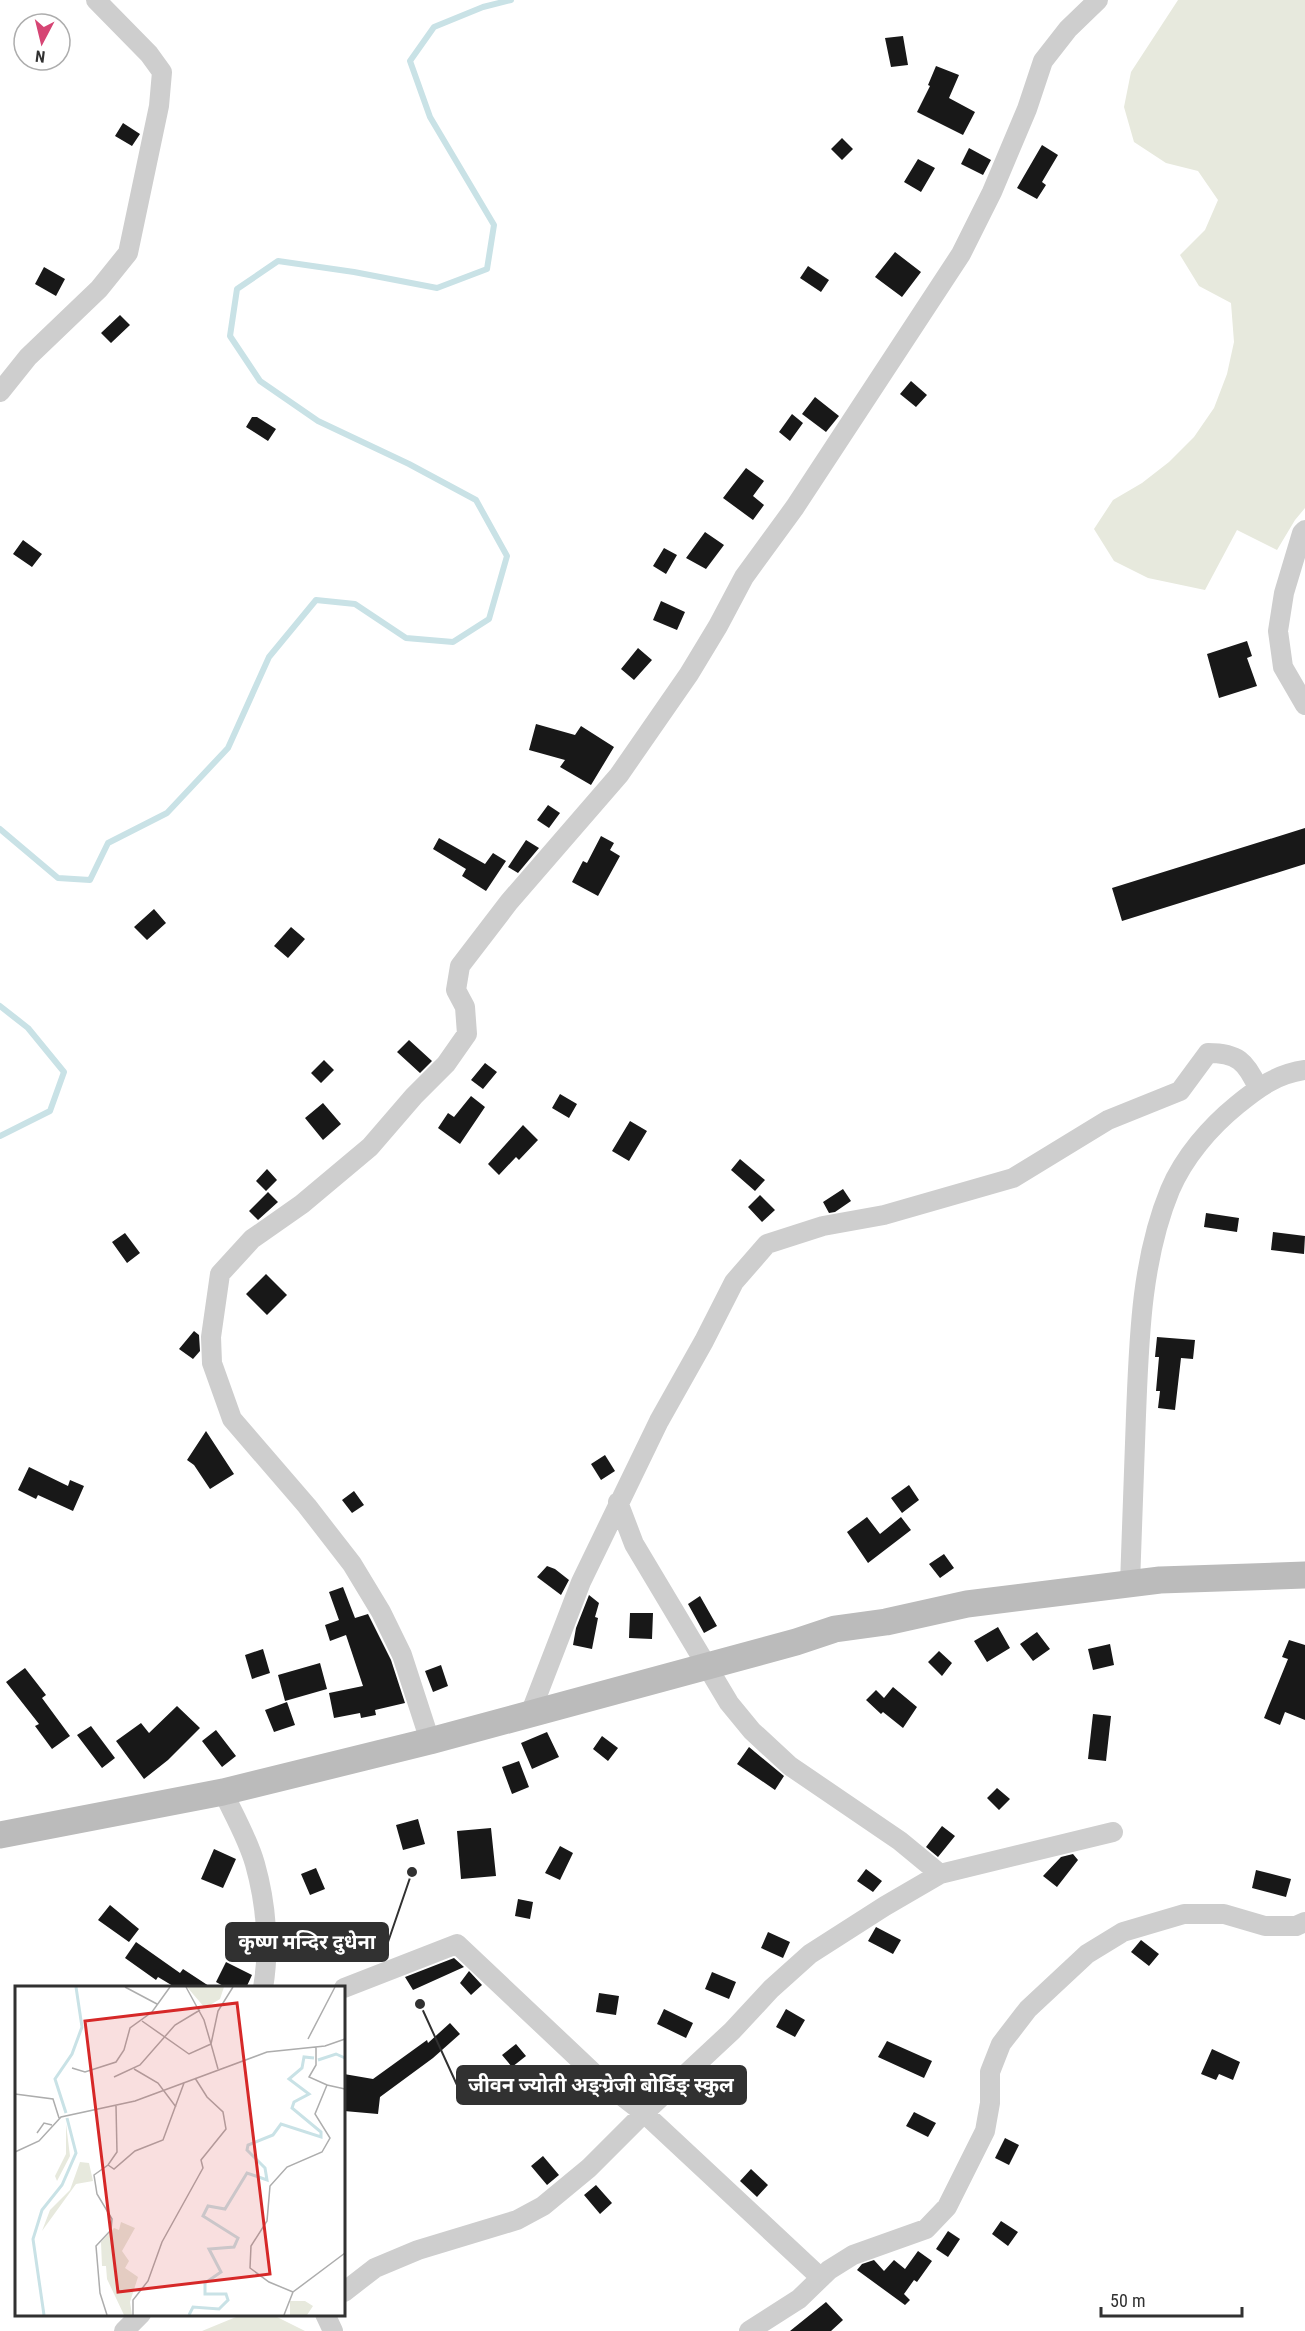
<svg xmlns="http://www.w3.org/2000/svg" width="1305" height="2331" font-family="'Roboto Condensed','Noto Sans Devanagari',sans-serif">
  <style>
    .green { fill: #e7e9dd }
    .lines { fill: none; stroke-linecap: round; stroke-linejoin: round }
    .stream { stroke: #c9e2e6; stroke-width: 6 }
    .building { fill: #181818 }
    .street { stroke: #cecece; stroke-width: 20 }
    .secondary { stroke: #bbb; stroke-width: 27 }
    .inset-river { fill: none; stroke: #c9e2e6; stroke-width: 3 }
    .inset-road { fill: none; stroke: #adadad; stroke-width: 1.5 }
    .view { fill: #d62828; fill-opacity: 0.15; stroke: #d62828; stroke-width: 3 }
    .inset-edge { fill: none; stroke: #313131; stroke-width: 3 }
    .leader { fill: none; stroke: #313131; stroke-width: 2 }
    .callout-dot { fill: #313131; stroke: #fff; stroke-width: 2 }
    .callout { fill: #313131; stroke: #313131; stroke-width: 2 }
    .callout-label { font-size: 20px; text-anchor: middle; font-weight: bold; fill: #fff }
  </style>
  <rect width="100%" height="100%" fill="#fff"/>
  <path class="green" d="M1178 0H1305V508L1295 520 1277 550 1237 530 1205 590 1148 578 1114 561 1094 529 1113 500 1142 483 1169 462 1194 437 1214 408 1227 374 1234 342 1231 303 1199 286 1180 255 1205 230 1218 200 1198 171 1166 163 1134 142 1124 107 1131 72Z
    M275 2316 305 2331H202L236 2317Z"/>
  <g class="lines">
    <path class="stream" d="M0 829 58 878 90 880 108 843 167 813 228 748 269 657 316 600 355 604 406 638 453 642 489 619 507 556 476 500 409 464 318 421 260 381 230 336 237 289 278 261 354 272 437 288 487 269 494 225 430 117 410 61 434 27 483 7 511 0
      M0 1006 28 1028 64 1072 50 1111 0 1136"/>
  </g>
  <path class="building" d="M903 36 908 65 891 67 885 38Z
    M936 66 959 75 949 98 975 112 963 135 917 112 930 86 928 85Z
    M123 123 140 134 132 146 115 136Z
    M842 138 853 149 842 160 831 149Z
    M1042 145 1058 155 1042 182 1046 185 1037 199 1017 188Z
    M969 148 991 160 983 175 961 164Z
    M918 159 935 168 921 192 904 182Z
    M895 252 921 272 902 297 875 277Z
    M808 266 829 280 821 292 800 278Z
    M44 267 65 279 56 296 35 284Z
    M120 315 130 325 111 343 101 333Z
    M911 381 927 395 916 407 900 394Z
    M815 397 839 416 826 432 802 414Z
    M792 414 803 423 790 441 779 432Z
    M252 417H257L276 429 268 441 246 427Z
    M746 468 764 481 753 496 764 505 753 520 723 498Z
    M705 532 724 545 706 569 686 558Z
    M23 540 42 554 32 567 13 554Z
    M664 548 677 555 666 574 653 566Z
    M661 601 685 612 677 630 653 620Z
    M1247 641 1252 656 1247 658 1257 686 1219 698 1207 654Z
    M638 648 652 660 634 680 621 669Z
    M536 724 575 735 581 726 614 747 591 785 560 767 565 760 529 750Z
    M548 805 560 813 549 828 537 820Z
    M1305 828V864L1122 921 1112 888Z
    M601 836 614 843 610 850 620 856 598 896 572 882 583 861 587 863Z
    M439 838 485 864 493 853 506 861 486 891 462 876 466 869 433 849Z
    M526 840 539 848 518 873 508 867Z
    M154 909 166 923 147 940 134 927Z
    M291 927 305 939 288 958 274 946Z
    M409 1040 432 1061 420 1073 397 1052Z
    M324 1060 334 1070 321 1083 311 1073Z
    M485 1063 497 1072 483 1089 471 1080Z
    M560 1094 577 1104 569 1118 552 1108Z
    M471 1096 485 1107 460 1144 438 1128 448 1113 454 1117Z
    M323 1103 341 1124 323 1140 305 1118Z
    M630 1121 647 1131 629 1161 612 1151Z
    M523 1125 538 1140 519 1160 516 1157 499 1175 488 1164Z
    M740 1159 765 1180 755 1191 731 1170Z
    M267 1169 277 1180 266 1191 256 1181Z
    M843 1189 851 1201 835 1212 829 1213 823 1202Z
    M268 1192 278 1202 258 1220 249 1211Z
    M760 1195 775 1210 762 1222 748 1207Z
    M1206 1213 1239 1218 1237 1232 1204 1227Z
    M1273 1232 1305 1236 1304 1254 1271 1250Z
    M125 1233 140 1253 127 1263 112 1242Z
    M266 1274 287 1295 267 1315 246 1294Z
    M194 1331 199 1335 200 1351 193 1359 179 1349Z
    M1157 1337 1195 1340 1193 1359 1181 1358 1175 1410 1158 1408 1160 1391H1156L1159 1357H1155Z
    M206 1431 234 1474 210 1489 194 1465 187 1460Z
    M605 1455 615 1471 601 1480 591 1464Z
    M29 1467 68 1486 70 1480 84 1486 73 1511 38 1495 36 1499 18 1490Z
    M909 1485 919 1500 902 1513 891 1498Z
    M354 1491 364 1505 352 1513 342 1500Z
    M867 1517 880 1534 901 1517 911 1530 868 1563 847 1532Z
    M944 1554 954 1568 940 1578 929 1564Z
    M547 1566 555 1569 569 1580 561 1595 537 1577Z
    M343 1587 355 1618 368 1614 391 1660 405 1703 375 1710 376 1715 361 1718 360 1713 334 1718 329 1693 363 1686 346 1635 330 1641 325 1625 339 1620 329 1592Z
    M589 1595 599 1603 595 1617 598 1618 592 1649 573 1645 576 1628Z
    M700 1596 717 1626 704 1633 688 1604Z
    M630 1613H653L652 1639 629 1638Z
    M998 1627 1010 1648 987 1662 974 1641Z
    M1037 1632 1050 1649 1033 1661 1020 1644Z
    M1289 1640 1305 1645V1720L1285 1712 1280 1725 1264 1718 1288 1659 1282 1657Z
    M1110 1644 1114 1665 1093 1670 1088 1649Z
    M263 1649 270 1673 252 1679 245 1655Z
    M939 1651 952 1663 942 1676 928 1662Z
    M320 1663 327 1689 285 1701 278 1675Z
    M441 1665 448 1686 433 1692 425 1671Z
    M25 1668 46 1695 42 1698 70 1736 52 1749 35 1726 39 1724 6 1682Z
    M893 1687 917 1707 903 1728 883 1712 881 1714 866 1700 876 1690 884 1698Z
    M287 1702 295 1725 274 1732 265 1710Z
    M177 1706 200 1728 168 1760 144 1779 116 1741 141 1723 149 1733Z
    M1093 1714 1111 1716 1106 1761 1088 1759Z
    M91 1726 115 1758 102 1768 77 1735Z
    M216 1730 236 1756 222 1767 202 1741Z
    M547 1732 559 1757 532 1769 521 1743Z
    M602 1736 618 1748 608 1761 593 1749Z
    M749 1747 784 1776 775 1790 737 1764Z
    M519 1761 529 1787 512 1794 502 1767Z
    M997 1788 1010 1799 999 1810 987 1798Z
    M418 1819 425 1844 403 1850 396 1825Z
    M942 1826 955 1836 938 1857 926 1847Z
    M491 1828 496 1876 461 1879 457 1831Z
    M560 1846 573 1853 560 1880 545 1873Z
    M214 1849 236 1859 223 1888 201 1879Z
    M1073 1854 1078 1860 1057 1887 1043 1876 1061 1857Z
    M316 1868 325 1889 310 1895 301 1874Z
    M866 1869 882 1881 873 1892 857 1881Z
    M1256 1870 1291 1879 1286 1897 1252 1888Z
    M518 1899 533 1902 530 1919 515 1916Z
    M110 1905 139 1929 129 1942 98 1920Z
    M876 1927 901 1940 893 1954 868 1941Z
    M768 1932 790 1942 783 1958 761 1948Z
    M1141 1940 1159 1954 1149 1966 1131 1952Z
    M136 1942 180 1973 183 1969 212 1988H172L173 1986 158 1977 156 1980 125 1958Z
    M454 1958 464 1967 413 1990 405 1977Z
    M226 1962 252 1975 246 1988H227L216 1982Z
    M469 1971 482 1985 471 1995 460 1983Z
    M712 1972 736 1982 729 1999 705 1989Z
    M599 1993 619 1996 616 2015 596 2012Z
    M664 2009 693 2023 686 2038 657 2024Z
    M786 2009 805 2020 795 2037 776 2027Z
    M450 2023 460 2034 433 2058 380 2097 378 2114 344 2111V2074L373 2079 427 2040 428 2043Z
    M887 2041 932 2061 924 2078 878 2057Z
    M516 2044 526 2056 512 2067 502 2055Z
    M1212 2049 1240 2062 1233 2080 1219 2074 1216 2080 1201 2074Z
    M914 2112 936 2123 928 2137 906 2126Z
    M1005 2138 1019 2145 1009 2165 995 2158Z
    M543 2156 559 2175 547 2185 531 2166Z
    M751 2169 768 2185 757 2197 740 2181Z
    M596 2185 612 2203 600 2214 584 2195Z
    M1001 2221 1018 2232 1008 2246 992 2234Z
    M948 2231 960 2239 948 2257 936 2249Z
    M918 2251 932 2261 917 2282 914 2280 904 2294 910 2300 905 2305 857 2270 862 2264 874 2260 884 2271 894 2260 905 2269Z
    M826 2302 843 2320 831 2331H790Z"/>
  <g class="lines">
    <path class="street" d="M0 392 28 357 99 289 128 253 159 106 162 72 149 54 96 0
      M1305 530 1302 533 1284 593 1278 631 1283 667 1305 705
      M618 1502 634 1544 729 1703 752 1731 790 1766 900 1841 940 1874
      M1130 1584C1132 1527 1134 1471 1136 1415 1139 1340 1141 1260 1170 1190 1184 1157 1210 1127 1237 1105 1259 1087 1277 1074 1305 1070
      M530 1714 581 1582 659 1421 704 1341 734 1282 767 1244 823 1226 884 1215 1013 1178 1108 1120 1180 1091 1208 1053C1237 1053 1246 1061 1258 1088
      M430 1741 402 1655 381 1612 352 1564 307 1506 232 1419 212 1363 211 1337 220 1274 252 1239 302 1204 370 1147 414 1096 446 1064 467 1034 465 1007 456 990 460 966 509 902 619 775 689 674 718 626 744 577 795 507 961 254 992 192 1027 109 1043 61 1068 29 1098 0
      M223 1792C234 1815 248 1839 255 1864 266 1903 270 1948 263 1988
      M344 1988 457 1944 600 2079 644 2113 821 2278
      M344 2292 375 2268 418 2250 517 2220 543 2206 589 2168 644 2113 732 2031 771 1989 810 1954 885 1906 940 1874 1113 1832
      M325 2314 333 2331
      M124 2331 141 2314
      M749 2331 799 2299 829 2270 853 2255 926 2229 947 2207 985 2131 990 2103V2072L1001 2044 1028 2009 1087 1954 1123 1932 1184 1914H1224L1265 1926H1296L1305 1922"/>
    <path class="secondary" d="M0 1835 223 1792 430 1741 796 1642 835 1629 886 1622 967 1604 1160 1580 1305 1575"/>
  </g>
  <g transform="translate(15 1986)">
    <rect width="330" height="330" fill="#fff"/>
    <path d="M172 1H209L205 13 190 22ZM51 138 55 170 42 195 40 190 51 168ZM65 176 74 177 78 195 61 198 27 245 35 224 55 204ZM106 236 120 242 107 265 114 275 110 282 123 291 115 316 117 329H109L92 293 91 280H87L86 256 99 242 104 244ZM275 315H290L298 320 292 329H275Z" fill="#e7e9dd"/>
    <path class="inset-river" d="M303 74 321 68 330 72M51 127 40 93 57 68 67 41 61 1M29 329 18 253 27 224 47 199 61 167 52 132M174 329 178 321 204 323 213 314 211 308H190V297L206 286 194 263 219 261 223 252 188 230 193 220 210 223 232 187 252 194 250 182 232 164 233 159 258 149 266 138 306 151V146L277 122 279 116 294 108 274 93 287 82 289 71 299 72"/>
    <path class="inset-road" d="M110 1 142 18M127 35 174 68 196 58 189 34 171 1M293 53 320 1M57 82 70 86 101 76 109 64 115 42 137 26 155 1M119 83 143 97 161 121M203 83 196 58 203 25 218 1M99 91 125 79 160 39 185 24M312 99 330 103M0 108 38 113 44 132M22 147 29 137 37 139M0 166 24 155 46 131 120 115 252 66 310 60 330 53M93 179 99 183 120 165 148 154 169 97M278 306 254 296 235 282 236 260 252 235 255 200 272 181 307 166 315 152 300 128 312 99 294 91 301 79V61M92 329 85 307 81 260 96 244 97 233 82 208 79 189 93 179 102 166 101 120M118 329V314L133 295 147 256 188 182 186 174 211 143 208 126 192 111 180 92M269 329 278 306 330 267"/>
    <path class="view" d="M222 17 255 288 103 306 70 35Z"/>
    <rect width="330" height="330" class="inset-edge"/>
  </g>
  <path class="leader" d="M412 1872L388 1942M420 2004L457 2085"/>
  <g class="callout-dot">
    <circle cx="412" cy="1872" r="6"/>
    <circle cx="420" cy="2004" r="6"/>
  </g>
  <g class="callout">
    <rect x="226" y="1923" width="162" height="38" rx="6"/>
    <rect x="457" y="2066" width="289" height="38" rx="6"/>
  </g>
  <g class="callout-label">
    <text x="307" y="1949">कृष्ण मन्दिर दुधेना</text>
    <text x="601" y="2092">जीवन ज्योती अङ्ग्रेजी बोर्डिङ् स्कुल</text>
  </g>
  <g transform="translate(42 42) rotate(187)"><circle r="28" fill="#ffffff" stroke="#adadad" stroke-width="1.5"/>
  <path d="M0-4.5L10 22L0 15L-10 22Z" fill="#d64574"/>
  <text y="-9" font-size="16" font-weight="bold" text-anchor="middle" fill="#313131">N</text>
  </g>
  <path d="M1101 2307v9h141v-9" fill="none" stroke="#313131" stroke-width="3"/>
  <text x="1110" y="2307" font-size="18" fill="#313131" stroke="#ffffff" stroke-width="4.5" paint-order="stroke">50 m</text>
</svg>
